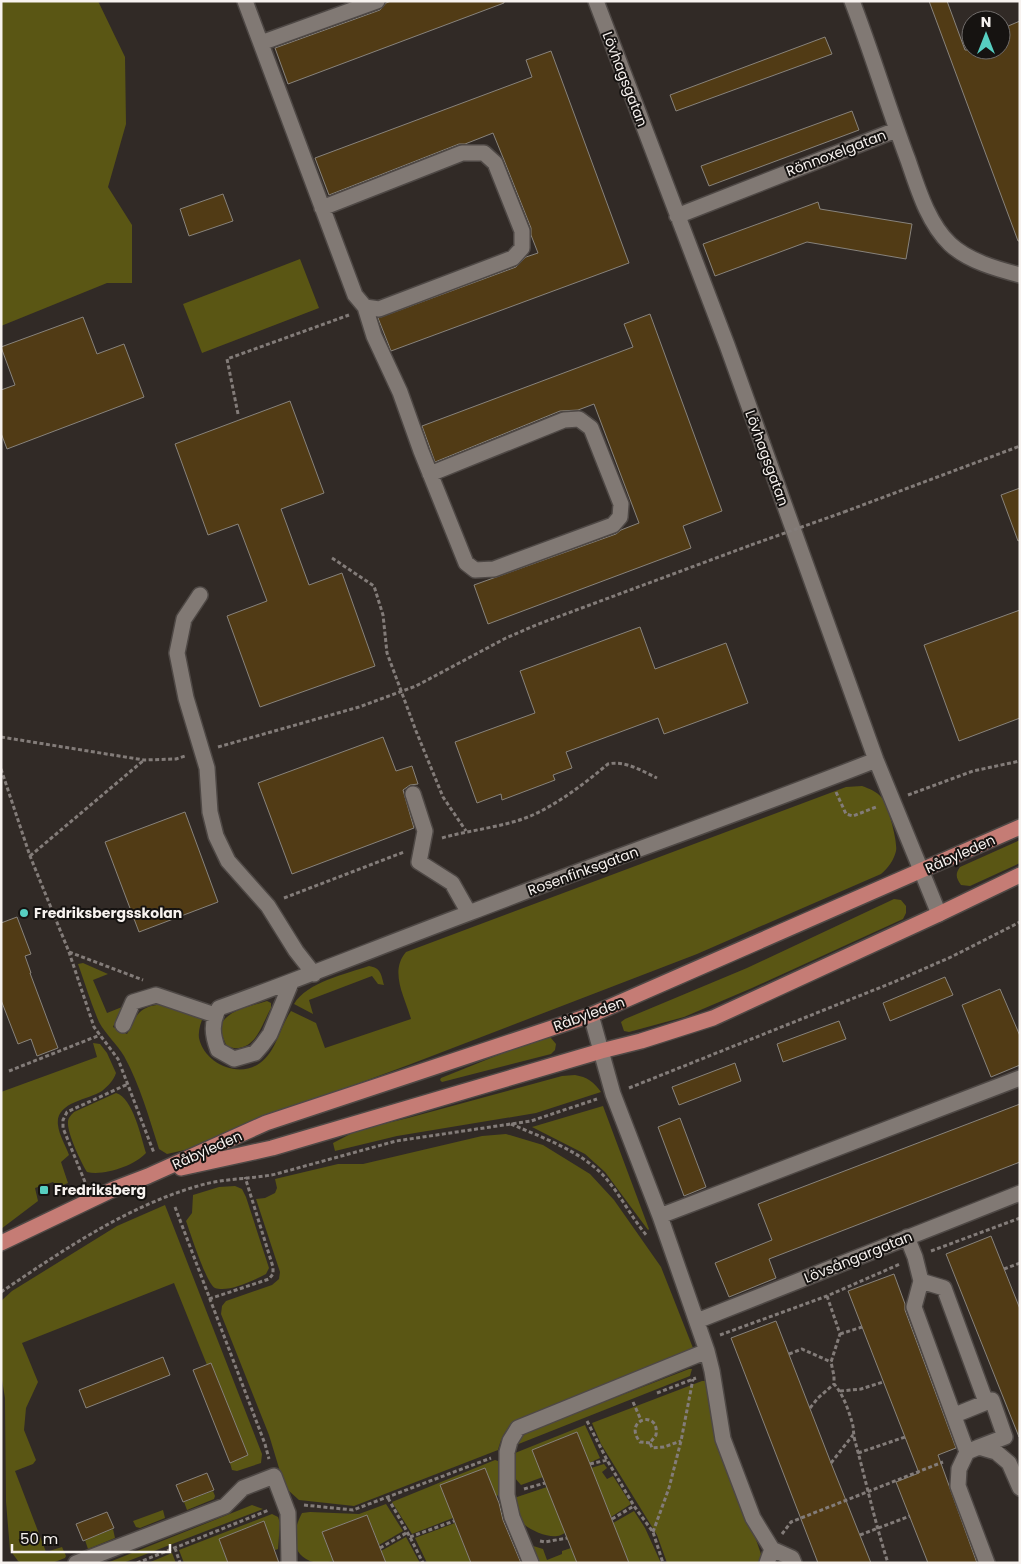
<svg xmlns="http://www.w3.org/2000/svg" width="1021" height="1564" font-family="Poppins,sans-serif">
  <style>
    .green { fill: #5a5614 }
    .building { fill: #513b15; stroke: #88837c }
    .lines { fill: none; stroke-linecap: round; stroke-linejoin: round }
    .minor-casing { stroke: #4e4845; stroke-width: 18 }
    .major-casing { stroke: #4e4845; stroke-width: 18 }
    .path { stroke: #837c79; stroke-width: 3; stroke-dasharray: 4 2.5; stroke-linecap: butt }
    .minor { stroke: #817974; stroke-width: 15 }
    .major { stroke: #c57c75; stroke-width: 15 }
    .path-bridge { stroke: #837c79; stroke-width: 3; stroke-dasharray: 4 2.5; stroke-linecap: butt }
    .poi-dot { fill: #57cec1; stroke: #161311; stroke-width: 2 }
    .labels { text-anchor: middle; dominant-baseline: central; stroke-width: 4; stroke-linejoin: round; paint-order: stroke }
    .street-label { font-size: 14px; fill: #f7f2ef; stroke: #161311 }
    .poi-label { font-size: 14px; font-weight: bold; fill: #f7f2ef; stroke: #161311; text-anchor: start }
  </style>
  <rect width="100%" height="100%" fill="#312a26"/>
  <path class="green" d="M1 1H98L125 57 126 124 108 187 132 225V283H107L1 326Z
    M300 259 319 308 202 353 183 304Z
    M862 786C870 789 876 791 882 798 888 805 898 842 896 851 894 860 888 868 881 874L697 954 411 1064 262 1119 189 1149 167 1154 159 1149C149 1118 140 1085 124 1056 117 1044 106 1035 99 1022 91 1004 85 983 78 964L83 963 108 974 93 980 107 1013 122 1007 113 1027 127 1034C131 1028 134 1018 139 1013 157 996 184 1010 204 1015 201 1022 198 1030 199 1038 204 1063 238 1079 260 1063 276 1052 280 1027 291 1011L316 1023 325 1048 411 1019C405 997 389 972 406 952L846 787Z
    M1020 840V863L970 886 961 885C956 878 955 874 960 867Z
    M894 899 901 900 906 906V913L903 919 752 988 684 1017 629 1032 624 1031 621 1022 625 1019 747 968Z
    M369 966C381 968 381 974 384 985L378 984 372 976 309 1000 313 1014 294 1004C307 982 346 974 369 966Z
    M267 1001 271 1003V1008C260 1028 255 1054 227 1047L219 1028C227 1009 249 1007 267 1001Z
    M543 1037 551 1038 556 1044 555 1050 551 1054 442 1082 440 1080 441 1078Z
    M93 1043 100 1044 107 1053 116 1073C114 1080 108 1086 102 1091 88 1100 55 1102 58 1125 59 1135 66 1146 69 1155L61 1162 68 1183 58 1187 53 1182 35 1188 38 1201 1 1229V1092L97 1057Z
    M575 1075C587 1077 594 1082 601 1092L536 1113 397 1136 335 1151 333 1143 358 1130 408 1118 562 1076Z
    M116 1093C133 1098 141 1137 146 1153 134 1166 104 1176 87 1172 81 1162 67 1133 68 1122 68 1118 71 1115 74 1112Z
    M603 1106 649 1229 648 1230 605 1172 585 1154 532 1127Z
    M506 1134 543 1145 590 1174 614 1200 661 1267 693 1348 521 1418C507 1427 502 1434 498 1450L354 1506 299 1500 289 1491 282 1478 269 1435 221 1314 222 1306 226 1301 272 1285 279 1279 280 1272 256 1199 265 1198 275 1193 277 1188 275 1179 338 1164H363L482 1136Z
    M235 1186 242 1189 246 1197 269 1268 266 1274C255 1280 228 1293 215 1288 207 1285 190 1232 186 1221L192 1213 193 1195 219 1187Z
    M165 1205 262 1454 261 1463 237 1471 232 1470 230 1463 248 1455 211 1363 207 1365 174 1283 22 1343 38 1382 26 1408 24 1430 36 1460 33 1464 15 1471 46 1552 62 1547 66 1556 65 1558 52 1563H22L18 1561 10 1550 6 1502 5 1398 1 1374V1301L12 1291 117 1226Z
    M689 1369H692L690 1376 516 1445C518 1437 527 1433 534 1429Z
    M702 1381H706L708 1385 750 1522 762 1557 760 1563H667L657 1535 601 1444 592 1423Z
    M585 1425 600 1458 589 1463 577 1432 532 1450 543 1477 521 1485 514 1477 515 1453Z
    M495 1460 498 1461 499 1495 496 1496 485 1468 441 1485 453 1518 412 1534 392 1502Z
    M604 1464 607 1468 602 1472 607 1479 613 1476 631 1504 611 1517 591 1468Z
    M547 1487 565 1533C562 1534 560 1536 557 1536 547 1538 523 1528 519 1518 516 1512 515 1505 514 1498Z
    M213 1491 215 1496 214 1499 187 1510 184 1502Z
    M386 1504 403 1531 379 1545 367 1515 322 1532 333 1561C325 1563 317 1564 310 1561 289 1552 293 1530 302 1513L310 1512 359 1514Z
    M252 1505 263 1509 123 1563H107Z
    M163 1510 165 1518 140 1528 136 1527 133 1521Z
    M634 1511 645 1528 661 1563H629L613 1523Z
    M272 1514 278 1517 280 1523 278 1549 275 1550 263 1521 219 1539 228 1563H184L179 1550Z
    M455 1523 471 1563H427L415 1538Z
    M113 1529 115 1538 88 1549 85 1540Z
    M406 1537 420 1563H386L381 1551Z
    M530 1545 543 1549 547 1560 562 1554V1551L571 1548 577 1563H536Z
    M172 1553 176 1563H148Z"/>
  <path class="building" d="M391 1H504V3L288 84 275 48 380 10 386 3Z
    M929 1H947L965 50H1001V29L1020 21V241H1018Z
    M825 37 832 54 676 111 670 95Z
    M551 51 629 263 391 351 378 318 516 267 526 257 538 253 531 235V228L504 160 493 133 465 144H459L329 195 315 158 532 77 526 60Z
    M852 111 859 130 709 186 701 166Z
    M223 194 233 221 189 236 180 209Z
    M818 202 820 209 912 224 906 259 807 242 715 276 703 244Z
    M650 314 722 511 683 526 691 548 488 624 474 585 616 534 621 530 639 523 594 404 578 410 560 411 435 462 422 426 633 347 624 324Z
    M83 317 97 354 124 344 144 397 7 449 1 433V390L15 385 1 347Z
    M290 401 324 493 281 509 309 585 342 573 375 666 260 707 227 616 267 601 238 524 208 535 175 444Z
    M1020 488V540L1018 541 1001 495Z
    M1020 610V718L959 741 924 645Z
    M640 627 655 669 726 643 748 703 664 734 658 718 566 752 572 768 553 775 555 780 502 800 501 794 477 803 455 742 535 713 520 671Z
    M383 737 396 771 412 766 418 784 410 785 403 790 414 828 292 874 258 783Z
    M185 812 218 902 139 932 105 842Z
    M17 917 31 954 25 956 31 973H30L58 1048 37 1056 31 1039 18 1044 1 1000V923Z
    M945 977 953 995 890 1021 883 1003Z
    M1000 989 1020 1036V1065L991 1077 962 1005Z
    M839 1021 846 1039 783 1062 777 1044Z
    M735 1063 741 1081 679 1105 672 1087Z
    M1020 1104V1162L769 1259 776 1278 729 1297 715 1263 772 1240 758 1204Z
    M680 1118 706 1187 684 1196 658 1127Z
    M991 1236 1020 1309 1019 1437 946 1254Z
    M894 1274 905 1304V1310L956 1448 938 1455 977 1563H928L896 1482 919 1473 848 1291Z
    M776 1321 831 1463 871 1563H818L731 1338Z
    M163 1357 170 1375 86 1408 79 1390Z
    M211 1363 248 1455 230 1463 193 1370Z
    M577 1432 590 1464 629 1563H577L545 1483 532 1450Z
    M485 1468 499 1503 503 1520 521 1563H471L440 1485Z
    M207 1473 214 1490 183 1502 176 1485Z
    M107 1512 114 1528 83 1541 76 1524Z
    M367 1515 386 1563H334L322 1532Z
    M264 1521 279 1563H228L219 1539Z"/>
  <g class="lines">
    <g class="minor-casing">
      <path id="minor" d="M245 1 355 295 365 307 379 309 513 258 522 248V231L495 163 484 153H462L322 208
        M596 1 727 345 876 760 939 914
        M852 1C872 53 888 107 908 160 918 189 928 223 950 244 968 261 997 269 1020 275
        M261 43 377 1
        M677 216 896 130
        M365 307 374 336 400 392 421 451 466 563 475 570 494 569 613 525 620 517 621 504 591 428 579 419 564 420 430 474
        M200 595 184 619 177 653 186 698 207 768 210 812 216 836 228 861 268 906 296 951 314 974
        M413 794 425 831 419 862 452 883 469 913
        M291 983 270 1034 262 1045 255 1053 234 1059 218 1050C212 1034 211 1023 219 1008 303 978 386 944 469 913 604 861 741 813 876 760
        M123 1025 133 1002 156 995 215 1015
        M660 1216 1020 1078
        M907 1237 915 1257 921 1281 914 1307 967 1452
        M921 1281 944 1288 986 1402
        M697 1321 1020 1193
        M707 1351 712 1371 723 1439 753 1518 772 1549 792 1558 794 1563
        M955 1415 992 1400 1005 1437 979 1447
        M76 1563 225 1506 243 1488 274 1476 288 1513 289 1563
        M531 1563 512 1517 507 1495V1452L510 1441 518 1428 707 1351 660 1216 613 1094 591 1015
        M767 1563 772 1549
        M987 1563 958 1486 959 1469 967 1452 979 1447 996 1452 1009 1463 1020 1488"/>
    </g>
    <g class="major-casing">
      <path id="major" d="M181 1168 272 1148 601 1051 641 1041 713 1018 939 914 1020 875
        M1 1243 114 1189 148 1176 266 1123 591 1015 1020 827"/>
    </g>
    <path class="path" d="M238 414 227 359 349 315
      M844 512 1020 446
      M332 558 374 586 383 615 387 653 416 731 443 797 466 831
      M1 737 144 760 176 759 185 756
      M218 747 359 707 416 686 506 638 536 625 751 545
      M1 769 30 856 69 952 94 1027 118 1059 154 1153
      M836 792 846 814 853 816 876 807
      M908 795 973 771 1020 761
      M442 838C473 829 507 827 535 814 562 801 585 783 608 764 625 760 642 771 657 778
      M30 856 144 760
      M284 898 404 852
      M69 952 143 980
      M9 1071 100 1035
      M629 1088 894 982 951 957 1020 922
      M511 1124C541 1137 578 1150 602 1174 619 1192 631 1217 647 1236
      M85 1182 63 1128V1120L67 1112 128 1084
      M175 1207 265 1444 269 1459
      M931 1251 1020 1218
      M1004 1269 1020 1263
      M1 1292C65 1249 130 1204 205 1184 229 1178 253 1179 276 1174L396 1141 531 1121 597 1099
      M827 1296 840 1334 831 1362 834 1376V1384C843 1394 848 1409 852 1422 854 1428 853 1434 855 1441 866 1481 875 1523 888 1563
      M209 1299 269 1279 273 1274V1267L245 1177
      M840 1334 862 1327
      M720 1335 827 1296 900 1264
      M789 1354 802 1349 831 1362
      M840 1391 861 1389 883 1382
      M657 1393 696 1378
      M633 1402 641 1420
      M810 1408 818 1398 834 1384
      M587 1421 607 1460 634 1506 653 1532 663 1563
      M650 1443 640 1442C622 1419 660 1409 656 1435L650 1443 652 1448 664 1447 681 1441
      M858 1453 905 1437
      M831 1463 853 1435
      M590 1464 607 1460
      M524 1489 545 1483
      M388 1498 410 1537 423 1563
      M304 1505 353 1510 491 1458
      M612 1519 634 1506
      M653 1532 669 1488 681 1441 693 1379
      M782 1534 791 1522 943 1462
      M860 1535 910 1516
      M410 1537 454 1521
      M540 1541 545 1542 567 1538
      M175 1548 180 1563
      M380 1548 408 1532
      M137 1563 269 1510"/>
    <use href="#minor" class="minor"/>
    <use href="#major" class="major"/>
    <path class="path-bridge" d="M751 545 844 512"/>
  </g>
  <g class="poi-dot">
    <circle cx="24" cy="913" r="5"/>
    <rect x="39" y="1185" width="10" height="10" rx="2.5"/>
  </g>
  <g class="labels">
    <g class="street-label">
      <text transform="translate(625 79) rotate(69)">Lövhagsgatan</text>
      <text transform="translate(836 153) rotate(-21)">Rönnoxelgatan</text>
      <text transform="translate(767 458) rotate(70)">Lövhagsgatan</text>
      <text transform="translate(960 854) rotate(-24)">Råbyleden</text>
      <text transform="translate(583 871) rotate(-20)">Rosenfinksgatan</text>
      <text transform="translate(589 1014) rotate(-20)">Råbyleden</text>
      <text transform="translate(207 1150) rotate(-24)">Råbyleden</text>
      <text transform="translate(858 1257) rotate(-22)">Lövsångargatan</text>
    </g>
    <g class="poi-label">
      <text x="34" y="913">Fredriksbergsskolan</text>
      <text x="54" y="1190">Fredriksberg</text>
    </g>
  </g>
  <rect width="1021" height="1564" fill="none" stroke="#f7f2ef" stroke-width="5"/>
  <g transform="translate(986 35)"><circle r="24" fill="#161311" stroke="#706c6a"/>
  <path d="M0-4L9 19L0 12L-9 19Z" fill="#57cec1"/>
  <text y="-8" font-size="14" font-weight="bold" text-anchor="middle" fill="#f7f2ef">N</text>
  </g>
  <path d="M12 1544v8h158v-8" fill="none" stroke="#f7f2ef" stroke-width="2.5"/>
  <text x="20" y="1544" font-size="15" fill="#f7f2ef" stroke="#161311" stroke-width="4" paint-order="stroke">50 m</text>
</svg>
